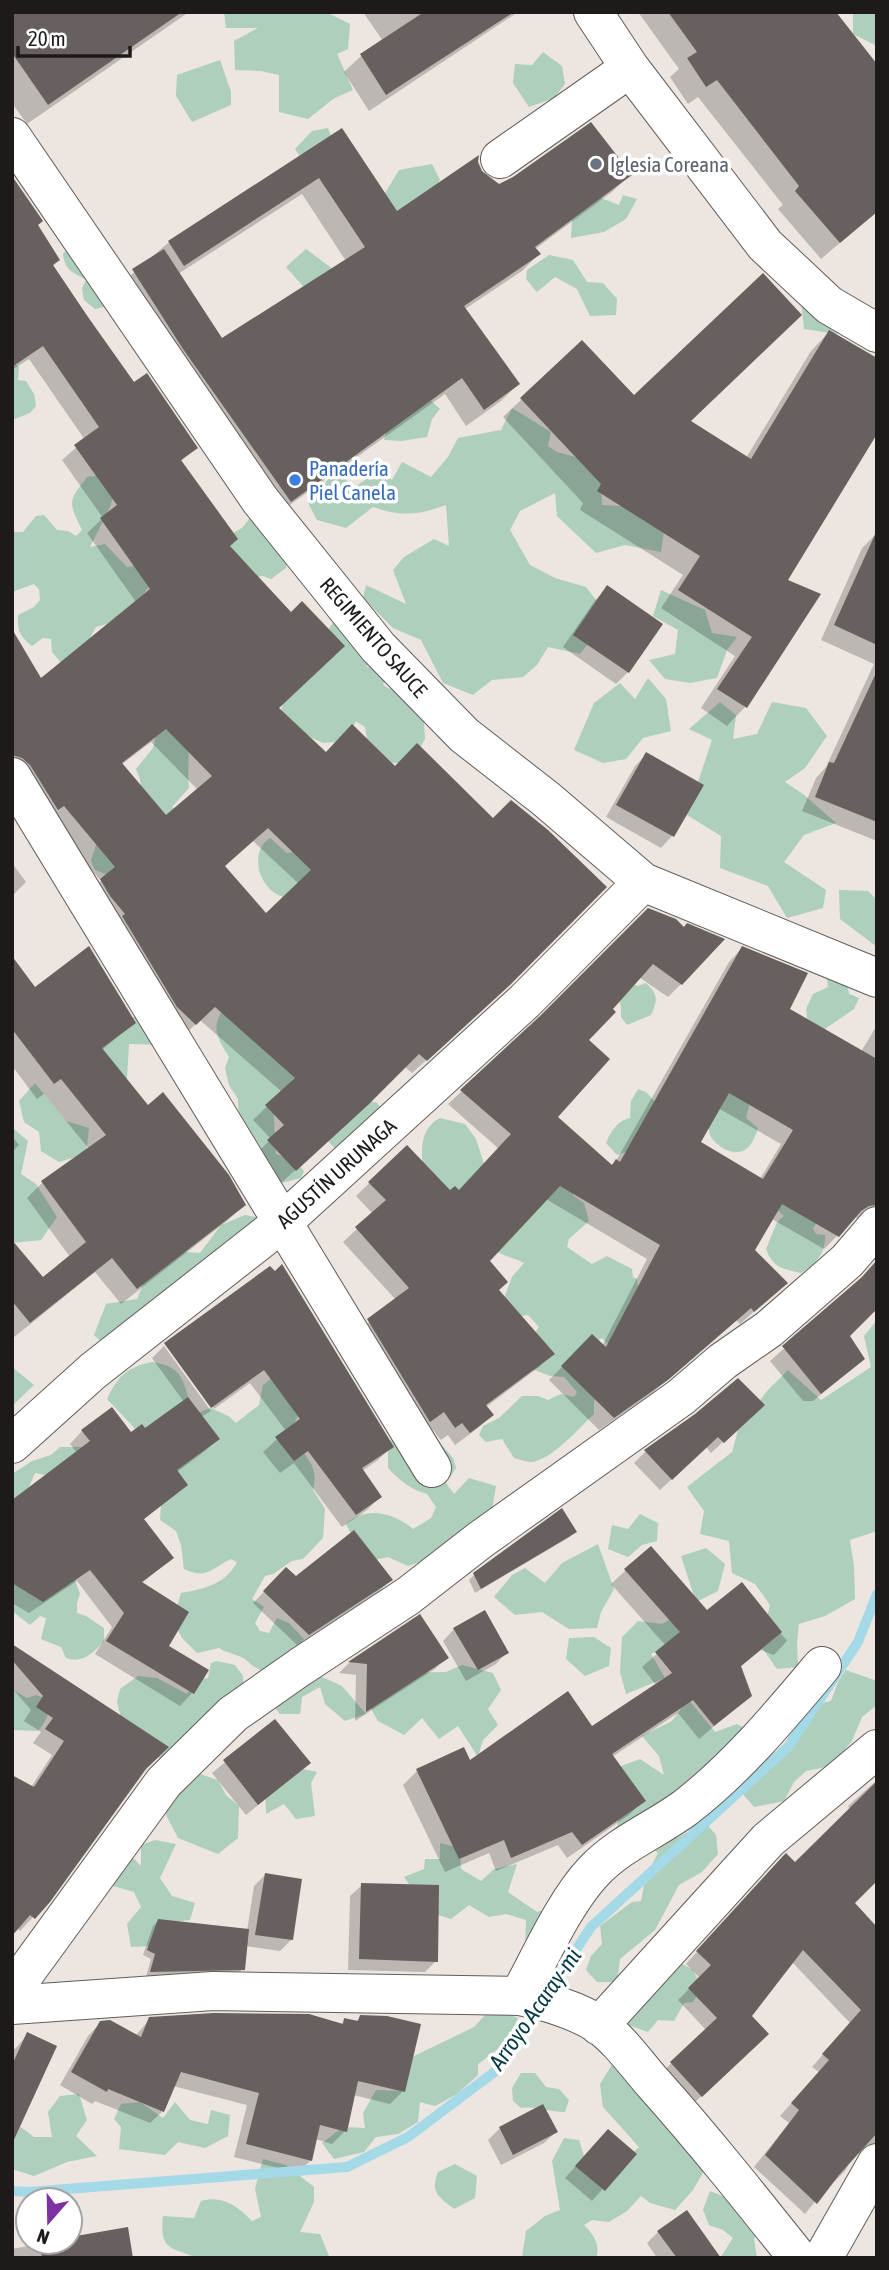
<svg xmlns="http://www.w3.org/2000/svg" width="889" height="2270" font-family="'Asap Condensed',sans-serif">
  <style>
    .green { fill: #adcfbc }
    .shadow { fill: #0003; fill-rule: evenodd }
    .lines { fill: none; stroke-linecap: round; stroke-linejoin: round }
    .stream { stroke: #a4d9e7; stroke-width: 10 }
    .building { fill: #67605e; fill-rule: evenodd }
    .minor-casing { stroke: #635d59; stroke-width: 40 }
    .minor { stroke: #fff; stroke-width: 38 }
    .worship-dot { fill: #6b7280; stroke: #fff; stroke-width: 2.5 }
    .shop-dot { fill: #3f7fe0; stroke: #fff; stroke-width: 2.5 }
    .labels { text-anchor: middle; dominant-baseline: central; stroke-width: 7; stroke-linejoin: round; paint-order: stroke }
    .worship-label { font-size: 21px; fill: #5b616d; stroke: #fff; text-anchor: start }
    .shop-label { font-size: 21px; fill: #366cbe; stroke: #fff; text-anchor: start }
    .street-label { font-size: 21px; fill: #1d1a19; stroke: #fff }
    .water-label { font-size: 23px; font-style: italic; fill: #063943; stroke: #fff }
  </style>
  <rect width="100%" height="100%" fill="#ece5e0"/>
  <path class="green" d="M224 12H326L350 24 348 49 337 54 353 90 333 99 308 119 279 112V75L261 71 235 70 234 41 258 28H226Z
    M853 12H877V46L853 34Z
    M543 52 562 66 565 84 554 98 529 107 513 83 515 64 532 65Z
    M220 60 231 92V105L192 122 176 96 177 75Z
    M328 128 338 155 310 171 295 149 312 131Z
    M432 164 440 180 428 201 388 232 378 205 399 170Z
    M623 195 637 199 626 219 604 232 571 238 572 220 601 198 619 205Z
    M68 248 111 300 104 307 95 309 84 300 82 288 86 280C73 272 65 271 63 254Z
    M306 249 334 270 317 302 286 267Z
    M549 255 573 260 587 282 603 283 617 299 616 315 590 316 577 289 555 277 537 292 526 279 527 270Z
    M801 300 858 318 837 334 804 329Z
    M12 361 19 367 18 380 26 381 34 394 36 406 30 413 12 420Z
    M427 397 440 409 432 419 427 437 401 441 384 440 390 419Z
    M512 408 551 432 548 446 557 452 595 462 601 483 602 505 620 506 637 500 667 509 661 552 625 545 596 553 557 516 555 493 520 511 510 530 530 565 555 578 586 587 609 617 580 654 548 647 537 665 523 677 492 680 473 695 443 683 421 640 393 628 363 598 366 585 406 604 393 570 404 557 434 539 449 546 446 505C418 515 401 517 373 507L346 528 317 520 308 503 338 468 353 489 366 479 375 467 392 480 402 462 431 477 448 457 458 438 501 430Z
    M101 475 115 490 111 505 90 547 105 544 127 567 144 565 158 574C143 596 124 622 96 627L85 647 62 664 52 652 51 639 43 638 32 646C20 636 17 631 18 615L34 607 40 600 39 589 34 584 12 592V529L14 532H23L36 516 44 515 57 530 68 531 76 536 82 530C68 501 68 502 87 477Z
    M250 518 268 522 287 554 286 568 271 579 263 576 243 579 226 537 242 528Z
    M661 590 705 610 712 633 737 637 727 650 717 678 690 683 665 679 649 660 675 654 678 630 653 616Z
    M334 621 371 653 367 667 373 666 387 679 383 684 386 687 408 697 424 722 425 739 415 757 404 764 371 760 365 727 356 721 346 741 323 743 295 730 281 710 292 675 316 648Z
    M648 678 666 699 671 731 643 738 626 759 603 763 574 750 594 703 620 683 635 699Z
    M127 698 188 743C190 758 187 773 189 788L172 807 182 813 118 879 95 870 91 861 102 825 142 800 140 779 136 769 153 748 157 730Z
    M720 702 736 715 733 739 757 734 772 702 806 708 827 736 805 768 785 782 803 794 836 823 804 835 784 862 826 890 823 908 787 918 768 886 720 868 721 836 687 815 712 740 689 729Z
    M319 837 303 905C293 901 280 897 272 891 256 878 252 849 270 838L287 853 306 850Z
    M839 890 868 891 877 900V947L840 919Z
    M825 965 854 979 848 988 849 994 859 998 854 1009 822 1031 808 1024 806 1009 813 994 828 987Z
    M628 982 638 986 646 983C658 994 658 1000 651 1015L627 1025 621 1017V1007L618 995Z
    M228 1002 366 1100 377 1103 384 1112 339 1153 323 1135 273 1103 276 1154 295 1161 304 1171 301 1178 281 1183 239 1126 238 1099 229 1085 225 1068 229 1057C215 1034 210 1026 228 1002Z
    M139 1013 164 1045 129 1044 127 1079 103 1076 99 1035 122 1026Z
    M706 1029 750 1102 746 1118 758 1128C754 1140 749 1154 733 1152 726 1151 715 1144 711 1137 704 1123 706 1049 706 1029Z
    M35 1083 66 1121 89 1128 86 1154 59 1162 41 1151 39 1132 24 1122 19 1101Z
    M638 1089 646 1092 657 1104 631 1150 617 1155 606 1143C611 1131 617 1121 630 1118L631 1101Z
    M440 1118 465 1124 476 1139 487 1173 461 1202 423 1180C423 1156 416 1131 440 1118Z
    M12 1124 14 1129 28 1141 21 1174 36 1184 57 1217 41 1240 12 1243Z
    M543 1161 573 1189V1195L584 1203 589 1221 569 1239 567 1247 592 1264 607 1256 632 1269 633 1277 637 1279 639 1295 615 1352 602 1338 590 1345 599 1386 594 1402V1414C580 1427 551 1461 531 1462 526 1462 519 1459 514 1458L502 1439 486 1442 479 1435 483 1426 499 1418 522 1396H538L548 1400 561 1394 574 1397 577 1392 564 1377 550 1376 532 1369 528 1342 539 1327 528 1315 516 1317 502 1304 512 1277 524 1263C512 1257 502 1256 491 1248Z
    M788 1191 821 1214 813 1229 816 1234 825 1235C826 1253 816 1264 801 1273 782 1268 774 1269 766 1249L777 1222 784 1216 776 1209Z
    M245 1215 260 1218 113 1352 94 1335 106 1304 137 1299 147 1274 169 1251 200 1253 221 1225Z
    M877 1320V1531L850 1540 854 1566 855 1599 825 1616 799 1624 797 1643 798 1667 777 1669 760 1645 770 1605 755 1584 732 1573 729 1541 700 1534 704 1511 687 1487 732 1452 738 1430 767 1391 788 1370 821 1400 871 1367 864 1336Z
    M152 1362C179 1366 183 1376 189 1401L139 1433 107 1399C118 1376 127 1367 152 1362Z
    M12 1367 34 1385 12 1406Z
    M276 1375 300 1411 290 1433C303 1457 320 1462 313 1490L325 1509 323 1538 303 1559 292 1561 273 1574 265 1576 252 1599 264 1607 255 1623 260 1631 269 1633 277 1618 289 1623 304 1639 285 1663 267 1672C256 1669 254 1667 246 1660 239 1654 227 1654 219 1648L197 1653 182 1638 173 1621 181 1593C204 1589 226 1584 237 1562L231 1559C211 1568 208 1580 184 1569L181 1545 176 1531 160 1520 162 1489 200 1431V1412L211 1408 230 1417 236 1423 259 1405 263 1385Z
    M394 1437 440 1443 453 1458 456 1468 446 1483 454 1494 469 1478 496 1486 491 1516 420 1562 408 1566 388 1557 370 1561 359 1549 346 1524C365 1505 395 1513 413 1529L431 1518 436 1507 427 1494C410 1489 400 1481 388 1468V1444Z
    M60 1447H82L92 1451 61 1478 35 1473 26 1494 12 1502V1474L32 1461 51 1455Z
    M640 1514 658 1523 657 1541 642 1545 628 1557 608 1549 612 1525 628 1529Z
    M598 1544 614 1589 601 1612 597 1628 569 1629 542 1612 515 1615 494 1597 512 1575 525 1568 545 1583 562 1563Z
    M706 1548 725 1564 718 1591 696 1602 681 1556Z
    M12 1570 75 1580 80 1594 77 1603V1613L86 1616 104 1628V1641C93 1653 83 1664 66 1658L61 1647 41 1639 46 1618 40 1616 30 1625 12 1611Z
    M683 1612 688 1635 651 1654 665 1678 626 1694 620 1672 622 1637 638 1621 662 1624Z
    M594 1637 611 1648 609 1666 585 1676 566 1659 569 1638Z
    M216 1661 235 1665 243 1676 244 1693 173 1762 156 1757 122 1722 117 1702 120 1689 138 1676 157 1678 187 1694 194 1680 208 1678 211 1663Z
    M462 1665 493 1673 501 1690 488 1709 498 1725 483 1740 478 1757 458 1726 439 1739 422 1718 404 1735 378 1721 370 1707 402 1673 446 1672Z
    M302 1668 342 1686 366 1714 345 1721 325 1704 320 1687 302 1697 300 1714H280L267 1699Z
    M846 1670 877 1681V1705L862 1717 852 1741 831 1766 806 1771 794 1782 784 1801 754 1807 737 1787 742 1771 777 1757 795 1727 804 1707 831 1701 838 1682Z
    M12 1689 27 1698 36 1695 47 1699C51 1712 47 1720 38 1731L12 1730Z
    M688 1699 715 1732 737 1724 755 1733 663 1825 677 1838 705 1822 716 1835 718 1854 702 1872 679 1885 655 1930 620 1959 617 1982H597L586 1970 591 1956 602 1944 600 1926 632 1902 641 1901 646 1876 658 1853 634 1833 616 1834 620 1810 616 1768 640 1759 664 1775 659 1756 642 1736 672 1721Z
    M292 1767 317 1772 311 1783 315 1816 296 1819 284 1804 266 1814 265 1784Z
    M194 1772 218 1780 226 1795 239 1806 238 1838 218 1854 178 1838 166 1815 169 1788Z
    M155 1840 176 1844 160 1878 172 1896 195 1903 190 1920 157 1924 151 1946 131 1947 127 1924 141 1907 134 1892 113 1886 106 1861 127 1852 141 1866V1845Z
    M440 1843 460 1848 461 1869 481 1881 494 1869 517 1864 508 1892 537 1912 566 1902 525 1951 526 1920 506 1914 489 1917 469 1905 451 1919 429 1912 404 1877 424 1869 425 1859H440Z
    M679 1962 693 1970 702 1987 693 2002 684 2003 674 2021 658 2020 648 2032 628 2025 623 2012Z
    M492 2008 518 2018 510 2040 478 2064V2075L457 2094 435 2106 420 2102 418 2122 398 2134 376 2137 364 2152 334 2159 322 2143 343 2127 365 2128 363 2113 376 2090 405 2091 408 2059 474 2027Z
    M618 2055 708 2164 693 2190 675 2210 650 2203 641 2196 627 2211 609 2222 592 2220 584 2225C593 2234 601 2245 596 2258H522L526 2231 545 2216 560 2210 552 2161 564 2138 579 2140 588 2169 623 2162 639 2147 603 2107 600 2084Z
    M521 2073H535L546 2087 559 2089 569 2100 565 2112C549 2112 536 2106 521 2108L513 2101 512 2088Z
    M79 2094 87 2120 76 2136 97 2156 67 2162 34 2176 12 2169V2133L18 2125 34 2137H52L48 2112 60 2096Z
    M140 2102 163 2118 175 2102 190 2120 208 2124 211 2110 230 2115 228 2136 205 2148 178 2142 165 2155 119 2149 121 2127 114 2119 121 2104Z
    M263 2159 286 2165 314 2187V2202L300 2232 320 2234 330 2258H198C171 2247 159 2251 163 2216L194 2218 201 2201C223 2195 237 2206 252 2221L261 2217 255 2189Z
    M455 2164 477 2176 475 2198 454 2209C438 2196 430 2193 438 2172Z
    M710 2191 737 2202 765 2220 754 2239 757 2258H720L733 2238 723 2230 709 2225 703 2210Z"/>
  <path class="shadow" d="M12 12H189L27 124 12 103Z
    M363 12H518L369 111 344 72 361 56 383 41Z
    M638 12H833L877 211 821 259 778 209 783 205 698 97 688 104 670 77 679 69Z
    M342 130 396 213 480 172 499 186 629 175 612 192 535 249 539 254 522 271 465 309 518 384 501 401 466 426 445 394 273 517 116 288 169 242ZM302 194 346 261 221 340 178 274Z
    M12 179 36 226 58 260 52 267 134 385 196 448 180 462 228 547 277 709 494 999 412 1073 404 1066 352 1119 281 1183 255 1155 271 1139 253 1120 282 1092 200 1020 181 1038 87 894 101 881 12 775V632L41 681 136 602 87 533 103 518 62 460 85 440 29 359 12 370ZM151 742 198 790 166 818 121 765ZM253 841 299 884 266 915 223 867Z
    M829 332 786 581 818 595 745 707 727 726 701 708 735 656 661 608 683 575 580 510 583 503 503 417 582 342 634 398 689 421 746 458 811 351Z
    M876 534H877V841L802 811 816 778 826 767 874 664 821 640 862 548Z
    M608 588 661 624 628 672 616 684 563 647 596 599Z
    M647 754 702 786 672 836 661 848 606 817 635 766Z
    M12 863 26 882 12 896Z
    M649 910 681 984 668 997 639 977 586 1041 556 1117 611 1166 616 1161 729 962 742 948 787 1010 861 1052 877 1025V1222L866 1217 855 1218 824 1249 772 1219 753 1250 786 1283 740 1324 736 1320 652 1393 599 1430 549 1380 592 1337 602 1346 647 1259 546 1199 487 1261 497 1290 552 1354 539 1367 486 1407 492 1415 478 1428 455 1445 448 1435 441 1440 429 1425 416 1434 355 1334 396 1300 343 1242 373 1214 356 1196 407 1147 450 1193H458L499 1149 448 1104 540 1019ZM718 1108 781 1144 760 1179 698 1143Z
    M12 965 34 990 134 1023 102 1050 148 1107 244 1204 228 1220 121 1304 95 1272 13 1338 12 1243 42 1280 70 1257 27 1198 43 1182 89 1149 44 1094 37 1099 12 1066Z
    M12 1136 19 1145 12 1152Z
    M877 1260V1306L847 1336 863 1359 813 1401H803L770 1361 856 1284Z
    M270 1268 391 1447 378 1460 362 1471 380 1497 367 1510 342 1527 294 1463 280 1473 263 1452 286 1431 250 1383 214 1409 167 1344Z
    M164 1346 211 1411 201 1417 218 1439 205 1451 177 1472 186 1484 143 1520 172 1558 141 1584 166 1646 206 1671 192 1693 180 1706 95 1654 112 1627 77 1581 29 1613 12 1603V1502L77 1453 70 1444 82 1431 131 1435 144 1430 184 1402 152 1358Z
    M696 1415 751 1416 711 1453 706 1447 660 1490 634 1463 645 1452Z
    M575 1532 570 1537 475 1593 469 1580 474 1575Z
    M286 1569 296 1578 391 1579 380 1591 297 1645 253 1603Z
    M626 1570 707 1613 742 1585 787 1641 774 1655 761 1650 739 1668 750 1696 699 1739 678 1713 612 1757 643 1801 629 1815 567 1858 558 1845 496 1871 489 1853 445 1872 403 1785 417 1771 469 1762 592 1728 656 1685 642 1667 666 1646 611 1584Z
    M420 1617 447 1657 435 1669 355 1721 356 1675 339 1673 349 1663Z
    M454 1629 507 1652 496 1664 466 1681 443 1641Z
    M12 1646 145 1768 33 1917 20 1931 17 1928 31 1787 52 1755 33 1743 41 1732 24 1721 31 1710 12 1688Z
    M275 1721 309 1763 246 1815 212 1773Z
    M877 1780V1859L853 1903 877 2133V2156L864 2152 855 2154 845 2171 834 2182H831L805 2214 754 2167 789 2123 780 2116 819 2072 812 2067 850 2023 792 1962 750 2017 755 2045 690 2107 659 2075 706 2030 678 2000 700 1978 686 1964 772 1870 795 1864 850 1809 848 1806Z
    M265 1875 292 1939 280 1951 246 1946 243 1969 237 1974 146 1977 151 1959 143 1955 153 1926 158 1921 247 1931 254 1886Z
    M362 1885 436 1961 425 1972 348 1970 350 1896Z
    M361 2017 403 2091 390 2104 353 2095 345 2131 332 2144 315 2139 311 2160 298 2173 234 2157 247 2105 173 2086 163 2111 150 2123 95 2101 92 2104 60 2085 88 2036 101 2022 135 2036 150 2019 340 2025 345 2020 355 2022Z
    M28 2034 12 2109V2048L15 2049Z
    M500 2128 556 2132 544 2143 501 2165 488 2140Z
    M597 2142 634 2154 592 2201 565 2178Z
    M658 2232 719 2258H657L647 2243Z
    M70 2239 132 2258H12V2249L50 2242H70Z"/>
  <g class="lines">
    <path class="stream" d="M546 1995 591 1927 788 1747 858 1642 877 1594
      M12 2191 28 2192 347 2167 408 2137 497 2070 538 2008"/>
  </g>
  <path class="building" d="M12 12H182L48 105 12 53Z
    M424 12H514L386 95 360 54Z
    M668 12H836L877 64V212L840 243 795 191 799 186 717 80 706 87 687 58 697 52Z
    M591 122 632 175 535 247 541 254 464 306 520 384 484 410 462 378 291 502 183 349 132 269 164 249 222 338 365 247 319 178 184 266 168 241 342 128 397 211 479 155 478 162 482 171 499 184 513 177Z
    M12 176 43 221 38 225 60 260 53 265 88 317 134 382 147 373 198 448 181 460 238 539 230 546 291 612 302 601 345 646 279 708 326 752 352 724 395 766 417 743 493 818 511 800 548 830 607 887 510 985 427 1061 419 1054 368 1105 296 1171 267 1140 284 1125 265 1105 295 1078 215 1007 196 1025 177 1007 122 916 125 914 110 896 100 879 115 867 64 806 58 810 30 765 22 758 12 755V629L41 678 150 589 100 518 117 505 74 445 99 427 43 346 12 367ZM166 729 212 776 166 815 122 763ZM268 828 311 870 266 913 225 866Z
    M763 273 802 315 691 421 751 459 829 330 877 358V434L788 580 821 594 747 708 717 689 752 637 678 590 700 556 597 491 601 484 520 398 582 340 634 395Z
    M877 530V645L834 625Z
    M607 585 663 624 629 673 573 635Z
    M877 671V822L815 797 829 762 834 763Z
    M646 752 704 785 674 837 616 805Z
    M648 908 676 919 684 927 687 923 725 939 682 985 653 964 613 1009 616 1012 589 1040 610 1059 558 1117 612 1165 616 1159 620 1162 742 946 808 973 790 1009 877 1059V1205L869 1206 861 1211 839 1237 782 1204 755 1250 788 1283 754 1312 751 1308 668 1380 614 1418 561 1366 592 1334 606 1347 660 1245 560 1186 490 1261 508 1282 499 1290 555 1354 486 1405 494 1415 470 1433 462 1423 455 1428 444 1412 430 1422 367 1319 409 1288 355 1227 386 1200 368 1182 407 1145 450 1190 455 1186 459 1190 511 1134 460 1090 540 1016ZM729 1093 793 1130 763 1179 701 1142Z
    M89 946 136 1023 102 1048 148 1105 163 1092 229 1175 246 1205 137 1289 112 1258 30 1323 12 1301V1240L43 1277 86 1242 41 1181 106 1135 61 1079 54 1084 12 1029V956L35 987Z
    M877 1260V1309L850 1336 865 1359 821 1394 782 1346 862 1277Z
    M282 1264 394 1447 362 1468 382 1497 356 1515 308 1451 294 1461 275 1437 300 1419 264 1370 211 1408 164 1343 270 1266 275 1271Z
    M738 1378 765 1405 724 1443 718 1437 672 1480 644 1450 695 1414Z
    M188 1397 220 1439 177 1470 188 1485 144 1519 174 1558 142 1582 189 1612 169 1646 209 1670 194 1694 106 1641 124 1613 90 1570 43 1602 12 1583V1500L90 1441 81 1430 112 1407 131 1432 142 1424 145 1428Z
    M562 1508 577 1532 481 1589 473 1573Z
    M354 1530 393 1580 309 1635 263 1591 286 1567 296 1576Z
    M651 1546 707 1610 742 1582 782 1632 741 1666 752 1696 714 1726 693 1700 612 1754 646 1801 582 1845 572 1832 511 1858 504 1840 459 1859 416 1769 464 1747 470 1760 568 1691 592 1726 672 1673 655 1652 680 1632 624 1569Z
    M485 1610 509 1653 478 1670 453 1628Z
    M420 1614 449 1658 366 1712 367 1664 348 1662Z
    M12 1644 169 1747 146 1769 50 1902 35 1919 30 1915 12 1936V1775L34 1787 64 1741 45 1729 53 1718 36 1707 43 1696 12 1660Z
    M275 1719 311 1763 258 1805 223 1760Z
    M877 1781V1881L855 1903 877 1927V2133L839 2175 817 2204 765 2155 799 2110 791 2103 829 2060 822 2054 861 2010 803 1950 752 2016 769 2034 702 2097 670 2062 717 2018 688 1988 711 1965 696 1951 783 1856 786 1853 795 1862Z
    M265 1873 302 1879 293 1940 255 1935Z
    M361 1883 439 1885 438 1962 359 1959Z
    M158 1919 249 1929 245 1970 150 1972 155 1954 147 1950Z
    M214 2013 309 2014 343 2024 344 2018 358 2021 360 2015 387 2016 421 2024 405 2092 358 2081 347 2132 320 2125 312 2161 246 2144 259 2093 181 2072 164 2112 108 2089 107 2092 71 2072 100 2021 110 2020 141 2037 149 2017Z
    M27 2032 57 2046 12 2144V2065Z
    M543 2104 558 2132 513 2155 499 2127Z
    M608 2129 637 2154 605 2191 575 2166Z
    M687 2210 721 2258H677L657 2231Z
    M128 2227 133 2258H42L40 2242H70V2237Z"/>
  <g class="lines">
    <g class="minor-casing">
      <path id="minor" d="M593 12 630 68 765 245 829 305 877 333
        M12 137 260 500 378 647 464 735 546 799 643 882 877 978
        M500 159 630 68
        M12 777 432 1468
        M12 1444 93 1371 283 1222 525 1001 643 882
        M12 1991 164 1782 233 1714 300 1667 408 1596 480 1540 681 1397 723 1361 769 1329 847 1261 877 1226
        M519 1996C540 1958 564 1903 593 1872 619 1844 655 1830 685 1808 737 1768 780 1716 822 1666
        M12 2005 213 1991 519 1996C543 2000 579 2011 599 2025 621 2041 636 2064 654 2084 704 2140 751 2199 798 2258
        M599 2026 768 1840 877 1749
        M823 2258 877 2163"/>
    </g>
    <use href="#minor" class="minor"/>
  </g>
  <circle class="worship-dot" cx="596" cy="164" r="7"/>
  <circle class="shop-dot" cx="295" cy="480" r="7"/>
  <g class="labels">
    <g class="worship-label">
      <text x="610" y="164">Iglesia Coreana</text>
    </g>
    <g class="shop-label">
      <text x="309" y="468">Panadería<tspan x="309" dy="24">Piel Canela</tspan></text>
    </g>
    <g class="street-label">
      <text transform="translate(374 637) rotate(49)">REGIMIENTO SAUCE</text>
      <text transform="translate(336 1173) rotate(-42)">AGUSTÍN URUNAGA</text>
    </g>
    <g class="water-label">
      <text transform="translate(535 2009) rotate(-55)">Arroyo Acaray-mi</text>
    </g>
  </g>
  <rect width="889" height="2270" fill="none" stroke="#1d1a19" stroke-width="28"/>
  <g transform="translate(49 2221) rotate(200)"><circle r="33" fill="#ffffff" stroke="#a5a3a3" stroke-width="2"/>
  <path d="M0-5L12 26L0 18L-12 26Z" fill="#7e31a2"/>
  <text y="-10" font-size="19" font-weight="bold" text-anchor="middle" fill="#1d1a19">N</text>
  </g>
  <path d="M18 46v10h112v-10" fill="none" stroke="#1d1a19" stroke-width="3.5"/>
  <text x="28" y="46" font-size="21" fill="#1d1a19" stroke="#ffffff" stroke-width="5" paint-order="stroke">20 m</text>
</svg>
